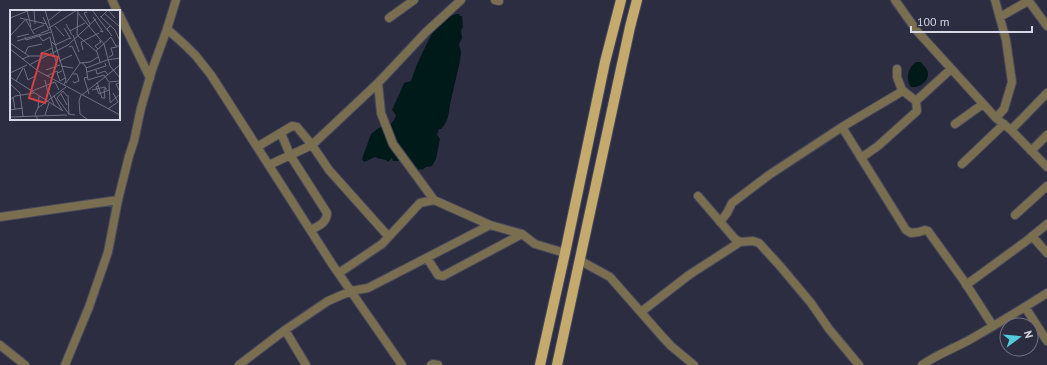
<svg xmlns="http://www.w3.org/2000/svg" width="1047" height="365" font-family="'PT Sans',sans-serif">
  <style>
    .water { fill: #001919 }
    .lines { fill: none; stroke-linecap: round; stroke-linejoin: round }
    .minor-casing { stroke: #48485c; stroke-width: 10 }
    .primary-casing { stroke: #48485c; stroke-width: 12 }
    .minor { stroke: #7a6e50; stroke-width: 8 }
    .primary { stroke: #c4aa6c; stroke-width: 10 }
    .inset-road { fill: none; stroke: #717184; stroke-width: 1 }
    .view { fill: #d64244; fill-opacity: 0.15; stroke: #d64244; stroke-width: 2 }
    .inset-edge { fill: none; stroke: #d7d8e6; stroke-width: 2 }
  </style>
  <rect width="100%" height="100%" fill="#2d2d42"/>
  <path class="water" d="M456 14H459L460 16H462C463 20 462 23 463 27L461 30 462 38 459 44 461 52 460 61 450 104C449 113 448 123 441 129H439L437 135 439 137 440 139 436 159 432 166 426 167 422 170 420 169 418 171 415 170 400 161H393L392 158 388 162 386 160 377 158 376 157C371 158 368 161 364 162L362 159 371 134C373 133 374 131 376 130 383 124 394 127 396 115L392 110 395 103 398 97 404 83 411 81 417 64 432 33 436 27 447 16C450 17 453 15 456 14Z
    M916 62H921C924 66 928 69 928 74 928 83 918 88 911 87 905 79 908 68 916 62Z"/>
  <g class="lines">
    <g class="minor-casing">
      <path id="minor" d="M112 0 117 11
        M495 0 499 1
        M895 0 917 31 996 118 1011 130 1047 167
        M995 0 1006 40 1012 82 1004 109 996 118
        M1028 0 1047 26
        M119 14 150 78
        M1000 17 1028 1
        M389 18 414 0
        M167 29 185 45 196 56 211 75 332 264 402 365
        M378 83 381 113 393 144 434 200 490 225 522 234 535 244 565 253
        M902 90 916 101
        M955 124 983 104
        M842 127 906 230 911 233 919 232 925 230 928 231 964 281 993 326
        M1011 130 1047 93
        M281 133 290 155 327 213C327 223 318 226 311 230
        M257 147 292 126 297 127 312 145 329 170 388 236
        M1031 151 1047 135
        M861 158 878 146 917 111 916 101 951 69
        M962 164 1004 124
        M269 165 312 145 378 83 426 32 461 0
        M698 196 735 239 740 242 753 241 759 243 780 266 811 303 829 329 859 365
        M1015 215 1047 186
        M0 217 118 200
        M720 222 727 213 732 203 769 175 842 127 901 92 902 90 897 77V69
        M1032 236 1047 253
        M427 258 438 275 443 276 522 234
        M579 260 610 277 660 334 671 346 694 365
        M339 273 382 244 420 203 434 200
        M966 285 1025 242 1047 224
        M1025 307 1047 341
        M641 312 689 275 740 242
        M285 330 306 365
        M0 345 25 365
        M65 365 89 307 108 252 118 200 129 156 134 141 141 108 152 70 167 29 176 0
        M239 365 285 330 328 301 351 291 368 288 490 225
        M431 365 433 364 438 365
        M922 365C938 354 955 348 971 339 997 324 1022 309 1047 293"/>
    </g>
    <g class="primary-casing">
      <path id="primary" d="M540 365 565 253 605 62 621 0
        M557 365 630 27 637 0"/>
    </g>
    <use href="#minor" class="minor"/>
    <use href="#primary" class="primary"/>
  </g>
  <g transform="translate(10 10)">
    <rect width="110" height="110" fill="#2d2d42"/>
    <path class="inset-road" d="M17 0 21 17M24 0 25 14M35 0 56 70 54 75M68 0 67 25 87 42 90 52M82 0 98 21M77 2 74 3 80 14M68 3 94 34 100 56 110 68M94 3 110 17M90 6 105 20 110 31M83 7 93 22 90 21M91 7 98 0 105 8M0 8 20 0M10 8 37 14M16 10 24 24M38 11 52 0M56 14 62 25M45 16 54 26M100 16 97 19 102 26M39 18 67 0M54 18 61 29M23 20 34 15M60 21 75 13M31 23 39 20 33 7M63 25 69 42M0 26 15 10M29 26 33 31 40 27M7 27 19 24M15 27 16 30 41 22M40 27 43 42M101 27 106 36H110M7 31 31 24M42 32 45 35 60 28M0 33 19 46M59 37 62 36 70 53M0 39 28 61 110 105M88 39 85 36 91 32 89 30M73 40 71 32 89 23M86 41 101 27M43 42 47 55M15 44 18 37 32 34M30 44 42 38M99 47 103 45 101 38 107 37M12 49 20 46H36M49 51 62 45M72 52 76 57 78 70 94 65 99 72 110 71M19 55 58 35 86 9M51 56 63 58M14 58 18 70 25 66M76 58 97 50 110 48M36 60 50 55M86 60 87 64 95 61 98 65M52 61 47 63 50 71 55 68M77 62 96 56 95 53M0 63 17 55M63 64H67L69 71 64 73 63 71M37 66 47 61 48 63M0 67 53 101M78 67 74 68 79 84M35 70 38 83M6 71 13 58M87 72 92 88H95L94 79H97M56 73 70 53 80 52 88 47M99 73 100 92M110 73 106 74 110 82M0 74 10 83 13 106M89 76 86 77 89 84 99 80M82 80 95 77 96 79M22 81 45 72 49 80M39 82 44 95M51 84 57 95M58 85 59 105M71 85 69 91 70 104 78 110M72 85 110 55M57 86 53 81 47 88 59 104 65 105M3 87 5 99M0 90 5 86 24 83M100 93 110 84M28 98 29 86M98 99 108 92 103 83M0 100 13 98M52 100 44 86 56 77M35 105 39 93M0 107 57 105M28 110 25 104 28 98 44 86"/>
    <path class="view" d="M32 43 48 47 35 93 19 88Z"/>
    <rect width="110" height="110" class="inset-edge"/>
  </g>
  <g transform="translate(1019 337) rotate(74)"><circle r="19" fill="#2d2d42" stroke="#717184"/>
  <path d="M0-3L7 15L0 10L-7 15Z" fill="#54cadd"/>
  <text y="-6" font-size="11" font-weight="bold" text-anchor="middle" fill="#d7d8e6">N</text>
  </g>
  <path d="M911 26v6h121v-6" fill="none" stroke="#d7d8e6" stroke-width="2"/>
  <text x="917" y="26" font-size="12" fill="#d7d8e6" stroke="#2d2d42" stroke-width="3" paint-order="stroke">100 m</text>
</svg>
